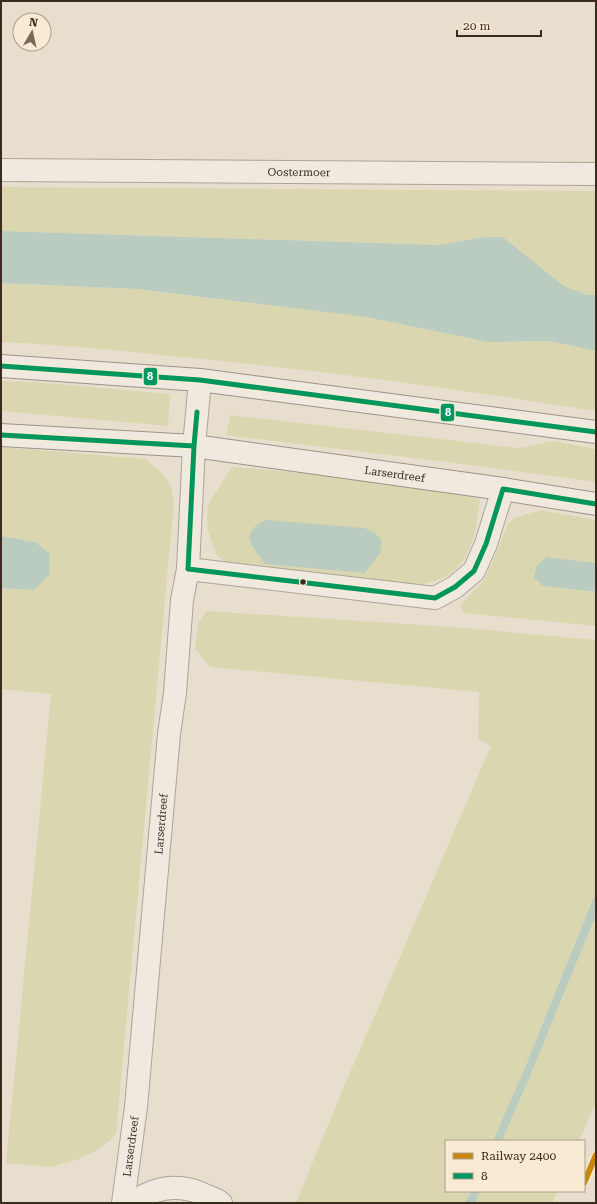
<svg xmlns="http://www.w3.org/2000/svg" width="597" height="1204" font-family="'Roboto Serif',serif">
  <style>
    .green { fill: #dad7b0 }
    .water { fill: #baccbf }
    .lines { fill: none; stroke-linecap: round; stroke-linejoin: round }
    .minor-casing { stroke: #ada397; stroke-width: 24 }
    .secondary-casing { stroke: #9d9387; stroke-width: 24 }
    .minor { stroke: #efe9e0; stroke-width: 22 }
    .secondary { stroke: #efe9e0; stroke-width: 22 }
    .bus-1-casing { stroke: #f8ebd4; stroke-width: 8 }
    .bus-1 { stroke: #00965e; stroke-width: 5 }
    .rail-1-casing { stroke: #f8ebd4; stroke-width: 9 }
    .rail-1 { stroke: #c88708; stroke-width: 6 }
    .bus-dot { fill: #3d2a1e; stroke: #f8ebd4; stroke-width: 1.5 }
    .labels { text-anchor: middle; dominant-baseline: central; stroke-width: 3; stroke-linejoin: round; paint-order: stroke }
    .street-label { font-size: 11px; fill: #3d2a1e; stroke: #f8ebd4 }
    .line-badge { stroke: #f8ebd4; stroke-width: 1.5 }
    .badge-label { font-size: 11px; text-anchor: middle; font-weight: bold; fill: #fff }
  </style>
  <rect width="100%" height="100%" fill="#e8dece"/>
  <path class="green" d="M1 187 596 191V295H587L564 286 503 237H484L439 245 1 231Z
    M1 283 137 289 366 317 488 342 549 341 596 351V411C465 390 332 372 200 359 134 352 67 345 1 342Z
    M1 381 34 382 170 394 168 426 1 411Z
    M230 415 519 448 553 441 596 449V482L479 466 226 435Z
    M1 447 146 459 164 476 171 487 174 502 116 1133 111 1140 95 1151 79 1159 51 1167 6 1163 51 694 1 689V588L34 590 35 542 1 536Z
    M232 467C314 473 399 483 480 499 476 532 472 569 435 581 429 583 422 584 416 585L262 572 239 568 225 562 216 554 208 531 207 517 209 503Z
    M540 510 596 520V563L547 557 543 586 596 592V626L465 613 460 606 483 581 492 564 508 524 514 518Z
    M207 611 466 628 596 640V891L524 1070 493 1141H446V1191H471L465 1203H296L339 1098 491 746 478 739 479 692 210 667 195 649 198 623Z
    M596 915V1102L579 1141H502L531 1074Z
    M480 1191H558L552 1203H475Z"/>
  <path class="water" d="M1 231 439 245 484 237H503L564 286 587 295H596V351L549 341 488 342 366 317 137 289 1 283Z
    M267 520 364 528C372 531 377 533 382 541L380 553 365 573 265 564 252 546 249 537C252 528 257 523 267 520Z
    M1 536 35 542 50 554 49 575 34 590 1 588Z
    M547 557 596 563V592L543 586 534 578 537 565Z
    M596 891V915L531 1074 502 1141H493L524 1070Z
    M471 1191H480L475 1203H465Z"/>
  <g class="lines">
    <g class="minor-casing">
      <g id="minor">
        <path id="s1" d="M1 170 596 174"/>
        <path d="M188 569 435 598 455 587 474 571 486 544 503 489"/>
        <path id="s2" d="M123 1203 136 1107 169 734 175 693 182 600 188 569 194 446 200 380"/>
        <path d="M132 1203C156 1186 181 1183 207 1196 212 1198 217 1199 221 1203"/>
      </g>
    </g>
    <g class="secondary-casing">
      <g id="secondary">
        <path d="M1 366 200 380 596 432"/>
        <path id="s3" d="M1 435 194 446 503 489 596 504"/>
      </g>
    </g>
    <use href="#minor" class="minor"/>
    <use href="#secondary" class="secondary"/>
    <g class="bus-1-casing">
      <path id="bus-1" d="M1 366 200 380 596 432
        M1 435 194 446
        M503 489 596 504
        M188 569 435 598 455 587 474 571 486 544 503 489
        M188 569 194 446 197 412"/>
    </g>
    <use href="#bus-1" class="bus-1"/>
    <g class="rail-1-casing">
      <path id="rail-1" d="M584 1183 596 1155"/>
    </g>
    <use href="#rail-1" class="rail-1"/>
  </g>
  <circle class="bus-dot" cx="303" cy="582" r="3.5"/>
  <g class="labels">
    <g class="street-label">
      <text stroke="none"><textPath href="#s1" startOffset="298">Oostermoer</textPath></text>
      <text stroke="none"><textPath href="#s3" startOffset="396">Larserdreef</textPath></text>
      <text stroke="none"><textPath href="#s2" startOffset="381">Larserdreef</textPath></text>
      <text stroke="none"><textPath href="#s2" startOffset="57">Larserdreef</textPath></text>
    </g>
  </g>
  <g class="line-badge">
    <rect x="143" y="367" width="15" height="19" rx="4" fill="#00965e"/>
    <rect x="440" y="403" width="15" height="19" rx="4" fill="#00965e"/>
  </g>
  <g class="badge-label">
    <text x="150" y="380">8</text>
    <text x="448" y="416">8</text>
  </g>
  <rect width="597" height="1204" fill="none" stroke="#3d2a1e" stroke-width="4"/>
  <rect x="445" y="1140" width="140" height="52" fill="#f8ebd4" stroke="#ad9e8b"/>
  <rect x="453" y="1153" width="20" height="6" fill="#c88708" stroke="#ad9e8b"/>
  <text x="481" y="1160" font-size="12" fill="#3d2a1e">Railway 2400</text>
  <rect x="453" y="1173" width="20" height="6" fill="#00965e" stroke="#ad9e8b"/>
  <text x="481" y="1180" font-size="12" fill="#3d2a1e">8</text>
  <g transform="translate(32 32) rotate(9)"><circle r="19" fill="#f8ebd4" stroke="#ad9e8b"/>
  <path d="M0-3L7 15L0 10L-7 15Z" fill="#79695c"/>
  <text y="-6" font-size="11" font-weight="bold" text-anchor="middle" fill="#3d2a1e">N</text>
  </g>
  <path d="M457 30v6h84v-6" fill="none" stroke="#3d2a1e" stroke-width="2"/>
  <text x="463" y="30" font-size="12" fill="#3d2a1e" stroke="#f8ebd4" stroke-width="3" paint-order="stroke">20 m</text>
</svg>
